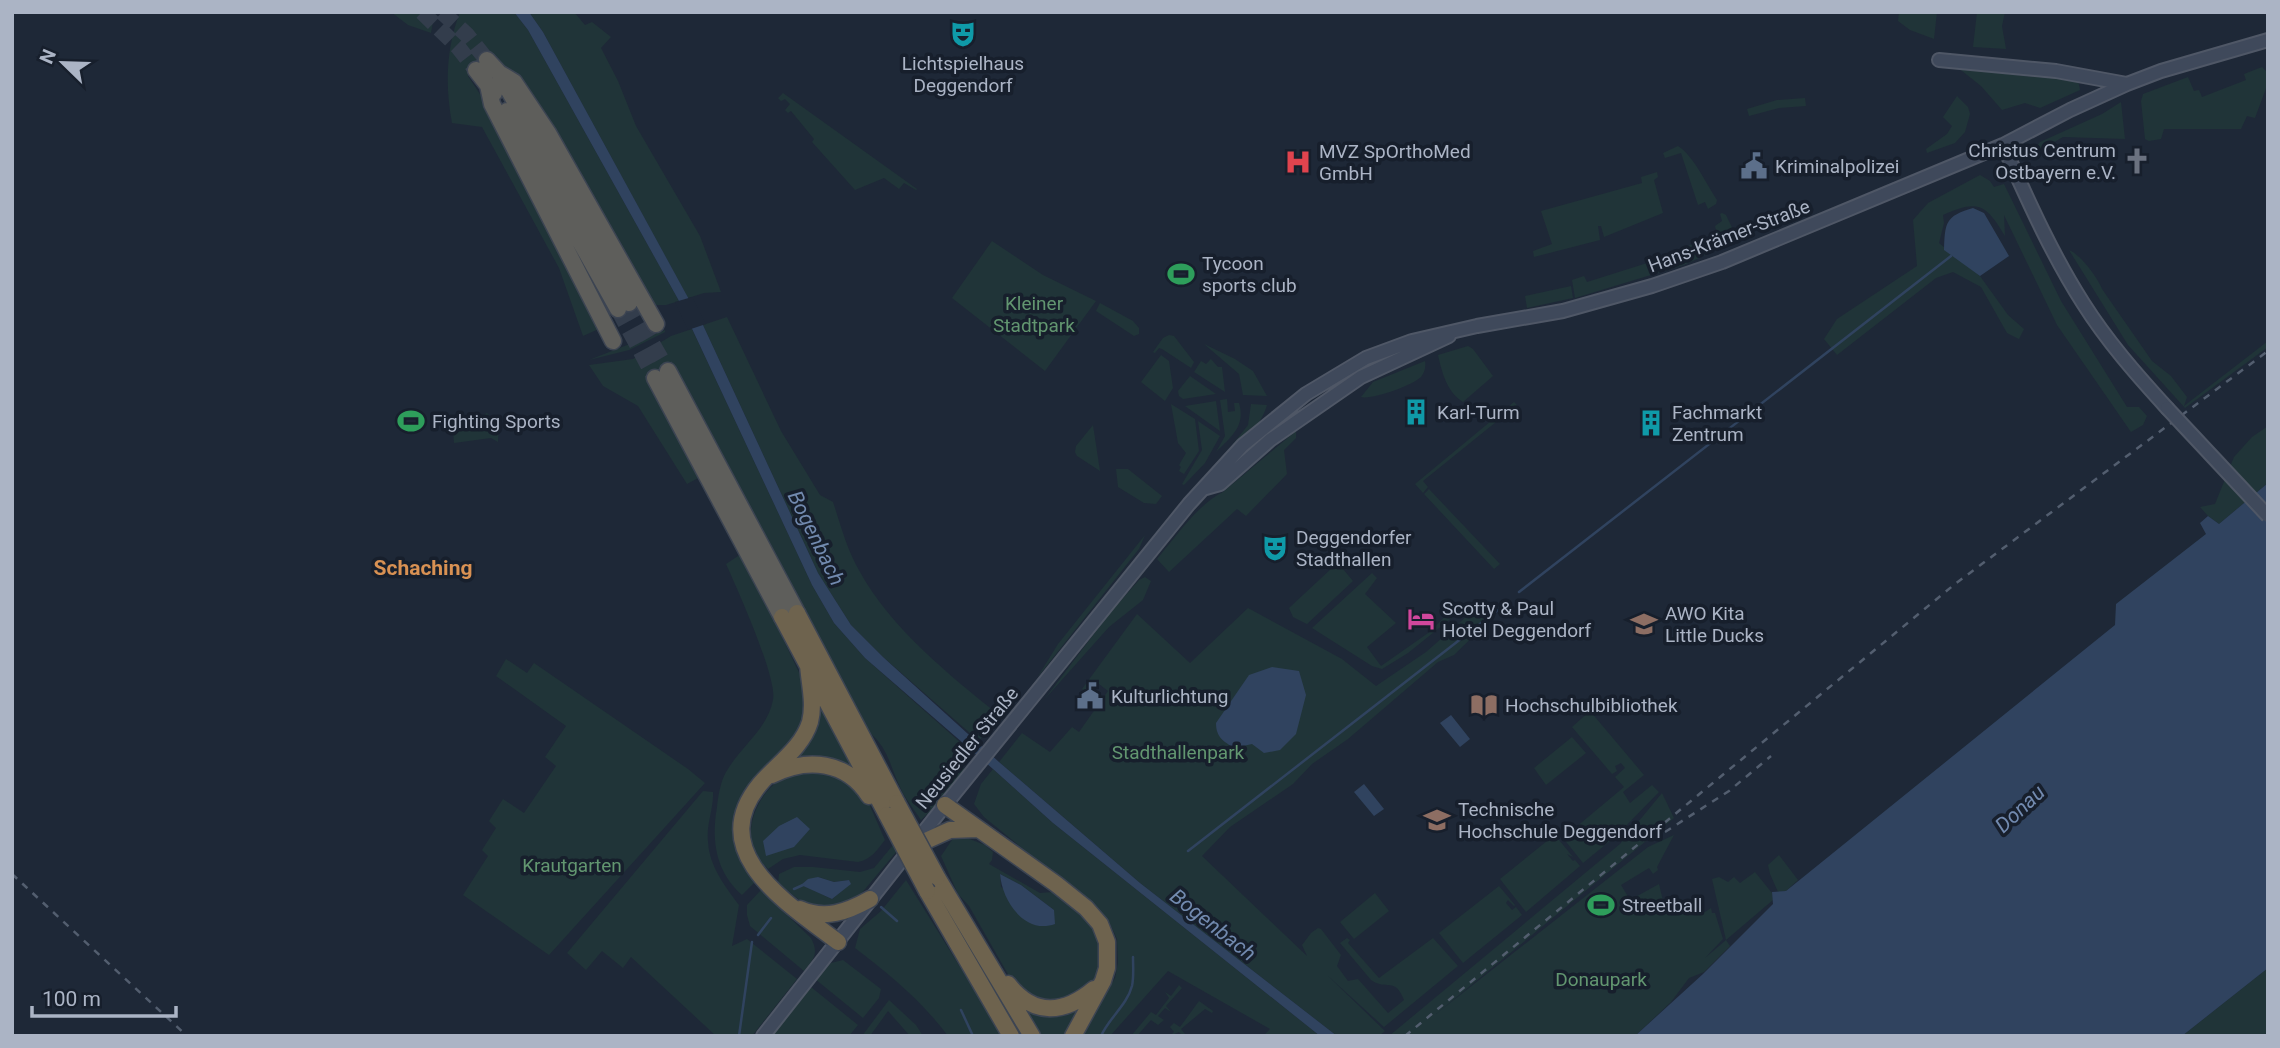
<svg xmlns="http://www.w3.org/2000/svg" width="2280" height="1048" font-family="Roboto,sans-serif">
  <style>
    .green { fill: #203438; fill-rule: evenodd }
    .water { fill: #30435f }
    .pier { fill: #1e2837 }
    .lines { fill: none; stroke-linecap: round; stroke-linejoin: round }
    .stream { stroke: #30435f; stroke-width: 2.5 }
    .trunk-tunnel { stroke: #333d4c; stroke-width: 16; stroke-dasharray: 16 8; stroke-linecap: butt }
    .secondary-casing { stroke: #4f5766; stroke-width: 16 }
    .trunk-casing { stroke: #3c4452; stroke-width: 19 }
    .motorway-casing { stroke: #3c4452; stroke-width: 19 }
    .secondary { stroke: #3f495b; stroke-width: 12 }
    .trunk { stroke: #5e5e5b; stroke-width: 16 }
    .motorway { stroke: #6e634e; stroke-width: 16 }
    .rail { stroke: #535e6f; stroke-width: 2.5; stroke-dasharray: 7 7; stroke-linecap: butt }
    .secondary-bridge-casing { stroke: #4f5766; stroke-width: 16; stroke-linecap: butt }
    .motorway-bridge-casing { stroke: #3c4452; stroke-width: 19; stroke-linecap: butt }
    .secondary-bridge { stroke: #3f495b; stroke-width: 12 }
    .motorway-bridge { stroke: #6e634e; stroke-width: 16 }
    .labels { text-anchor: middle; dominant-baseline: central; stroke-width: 7; stroke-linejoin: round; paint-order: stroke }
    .poi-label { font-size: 19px; fill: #abb4c5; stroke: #171f2c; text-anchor: start }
    .street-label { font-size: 19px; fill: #abb4c5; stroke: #171f2c }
    .park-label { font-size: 19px; fill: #629670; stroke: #171f2c }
    .water-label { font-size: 21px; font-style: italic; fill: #728aaf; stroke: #171f2c }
    .neighbourhood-label { font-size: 21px; font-weight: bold; fill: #d89153; stroke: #171f2c }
  </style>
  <rect width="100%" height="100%" fill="#1e2837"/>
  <path class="green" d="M391 12H430L434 16 431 33 408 25Z
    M460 12H514L528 30 679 301 666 305H653L532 102 494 54 468 76 503 129 601 328 583 336 559 268 482 127 452 123C445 86 446 48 460 12Z
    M529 12H574L585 25 592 22 611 37 601 48 618 81 636 126 700 236 721 292 704 293 688 298 543 32Z
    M1899 12H1937L1934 39 1910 30 1898 21Z
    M1977 12H2005L2002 26 2006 49 1973 47Z
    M1957 67 2024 76 2078 80 2080 90 2040 108 2025 103 2002 110 1981 86Z
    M2262 67 2268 73V83L2255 118 2247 116 2241 129H2164L2161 139 2149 141 2145 139 2141 101 2143 94 2188 77 2194 91 2199 90 2202 97 2246 80 2244 74Z
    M783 93 917 189 916 190 904 183 899 189 884 178 855 190 812 142 814 139 791 111 788 113 785 110 790 104 785 99 781 101 778 98Z
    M1957 96 1968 107 1970 114 1965 132 1955 143 1927 153 1926 149 1947 134 1952 126 1943 117Z
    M1805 98 1806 106 1779 108 1749 116 1747 109 1777 100Z
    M2121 102 2125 139 2063 137 2041 150 2035 148 2040 142 2102 114Z
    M1678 146C1693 155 1707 185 1717 200L1716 204 1708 209 1705 202 1698 205 1681 153 1665 158 1663 153Z
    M1657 172 1658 177 1654 180 1663 213 1604 237 1601 226H1598L1600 240 1534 257 1533 251 1552 244 1541 211 1642 183 1641 177Z
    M1980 175 1990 181 1994 187 2004 184 2061 301 2127 407H2139L2147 416 2143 425 2131 432 2057 325 2004 215 2005 236C1986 204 1978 199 1943 215L1944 223 1939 243 1980 276 2008 315 2024 329 2019 339 2007 333 1981 287 1953 272 1936 278 1837 355 1824 339 1837 319 1917 266 1913 220 1928 203Z
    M1722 213 1726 215 1738 240 1684 265 1575 298 1572 280 1584 276 1587 282 1644 264 1717 234 1715 226 1722 221 1720 214Z
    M992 241 1043 275 1096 301 1045 371 952 298Z
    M2069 250C2080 254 2098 278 2102 289L2152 361 2171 376 2187 397 2184 406 2268 341V347L2185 408 2128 345Z
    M1571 286 1573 298 1527 308 1525 296Z
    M1100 303 1133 321 1139 328V334L1134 336 1096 311Z
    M727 317 781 431 820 495 833 502C841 526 847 550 860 572 890 627 950 676 999 715L979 741 883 657 851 625 818 573 703 325Z
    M692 329 812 585 834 623 865 658 971 752 960 766 966 770 941 801 921 820C914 809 905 799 900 787 889 764 889 749 868 731L722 462 674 366 647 380 700 477 687 484 638 406 603 386 589 365 633 359 671 336Z
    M665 330V332L629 350 589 360Z
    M1169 335 1174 336 1194 362 1191 368 1162 349 1159 348 1155 353 1153 352 1163 338Z
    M1204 344 1235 359 1253 371 1267 396 1243 395 1239 374Z
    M1468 346 1473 349 1493 376 1463 402C1447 392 1442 373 1438 355Z
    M1161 355 1169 361 1173 388 1165 401 1141 382Z
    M1211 359 1218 367H1222L1225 392 1194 372 1201 361 1206 364Z
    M1425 361C1426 367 1425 372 1421 377 1411 386 1372 400 1361 397L1373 382Z
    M1190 376 1216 394 1183 399 1179 396 1178 391Z
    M1227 399 1228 412 1235 411 1234 403H1239C1246 426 1231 437 1216 452L1225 436 1220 400Z
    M1216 401 1220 431 1185 406Z
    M1514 402 1517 405 1423 481 1428 487 1423 493 1415 484Z
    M1171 404 1195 419 1199 451 1184 474 1179 471 1181 467 1179 465 1186 453 1178 443Z
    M1251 404 1267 405C1263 420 1248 441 1233 444L1248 425Z
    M487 413 496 423H499L498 442 491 438 454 443 453 431Z
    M1198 421 1220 436 1205 463 1184 485 1182 484 1202 450Z
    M1093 425 1100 471 1077 456 1075 452 1076 446Z
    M2268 426V472L2266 474H2268V483L2219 524 2208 516 2200 507 2215 504 2234 457 2252 437Z
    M1296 431V438L1284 450 1287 474 1246 516 1237 509 1169 572 1157 559C1174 539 1199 503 1223 492Z
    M1116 469H1128L1162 496 1156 504 1144 503 1118 487Z
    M1429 489 1500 564 1494 569 1424 494Z
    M1145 535 1139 549 1037 678 1058 644Z
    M741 554 770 605 775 622 804 683 809 700 802 732 741 807 756 881 742 895C716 872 711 841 717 807 718 797 720 785 724 776 738 748 767 731 773 700 778 679 736 586 726 564Z
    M1332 568 1343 569 1353 581 1307 624 1293 617 1289 608Z
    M1372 573 1377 578 1365 594 1396 623 1367 647 1381 666 1431 631 1454 607 1459 612 1408 653 1382 669 1372 666 1312 628Z
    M1145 577 1151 581 1143 600 1109 627 1044 700 1109 614 1139 580Z
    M1483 602 1491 610 1493 617 1454 655 1438 662 1348 739 1312 764 1293 784 1230 827 1202 856 1307 956 1302 945 1311 933 1318 928 1321 929 1341 955 1337 966 1348 981 1358 979 1388 1013 1404 1000C1395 976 1386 991 1371 980L1340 943 1347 938 1350 940 1348 943 1379 978 1433 938 1458 966 1384 1027 1327 975 1385 1031 1379 1036H1337L1140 883 999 762 1022 733 1050 752 1072 727 1079 732 1108 691 1099 684 1091 695 1082 689 1137 614 1190 663 1248 608 1342 659 1376 686 1426 652Z
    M506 659 527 673 534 663 688 769 705 783 549 955 463 895 488 856 482 850 496 828 489 821 503 799 524 813 556 766 545 757 566 726 496 676Z
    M818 700 861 776 792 763Z
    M1590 711 1644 775 1623 792 1630 803 1652 785 1659 792 1616 836 1583 863 1563 838 1624 787 1615 777 1625 768 1621 763 1615 766 1617 771 1612 774 1572 727Z
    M1572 737 1586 753 1546 785 1534 768Z
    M993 769 1053 823 1320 1036H1263L1270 1029 1168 971 1110 1036H1081L1115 978 1118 963 1117 939 1109 922 1083 898 984 817 974 804 981 784Z
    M824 770 850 782 867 799 885 840C876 851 872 859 858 862L800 855 783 859 768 869C765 865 759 861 757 857 741 832 758 793 781 779 794 771 809 771 824 770Z
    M703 791 713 792C714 808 706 825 708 841 709 866 725 886 739 905L732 946 747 939 797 979 752 1036H716L631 957 623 968 602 951 586 970 567 953Z
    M1662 793 1674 818 1436 1014 1648 847 1674 835 1657 867 1658 870 1653 874 1649 868 1621 885 1630 900 1659 884 1664 905 1705 912 1711 908 1712 913H1715L1723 939 1705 958 1726 940 1712 879 1719 877 1728 882 1734 877 1740 883 1755 872 1772 893 1773 900 1726 940 1730 946 1704 972 1689 978 1671 1002 1635 1036H1389L1620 844Z
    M962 836 985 845 993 852 992 860 989 864 1040 893 1053 892 1082 914 1095 930 1102 945 1099 972 1094 983 1071 1002 1040 1003 1013 983 969 906 958 894 941 856 954 837ZM1000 874 1021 885 1054 910 1001 887Z
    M1552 837 1559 840 1573 857 1567 854 1573 861 1575 860 1580 866 1526 912 1500 879Z
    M893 845 897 851 855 901 829 912 805 904 778 884 779 874 794 867H813L860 872 874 868ZM818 877 834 882 849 880 850 884 832 899 802 885Z
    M1779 855 1798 880 1786 891 1778 892 1770 874 1768 865Z
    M906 880 1003 1036H948C921 1000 890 975 855 948L860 929 881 911Z
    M1499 886 1515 905 1514 906 1508 900 1506 903 1512 910 1516 907 1522 915 1463 963 1439 933Z
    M761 890 811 938C819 953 814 959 804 971L750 926 747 915V905Z
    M1375 893 1389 911 1354 939 1340 922Z
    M843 960 881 989 879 998 863 1018 815 979 831 963Z
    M2268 968V1036H2182Z
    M1179 985 1182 988 1166 1006 1171 1012 1165 1008 1158 1016 1164 1020 1158 1025 1151 1020 1137 1036H1131L1151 1012 1156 1015 1169 998 1165 992 1171 996Z
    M811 987 858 1025 849 1036H772Z
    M889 1000 916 1025 923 1036H910L888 1011 870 1036H862Z
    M1018 1001 1084 1003 1070 1036H1039Z
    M1199 1001 1213 1011 1212 1013 1205 1009 1181 1029 1185 1034 1183 1036 1179 1032 1170 1036 1174 1032 1170 1027 1174 1023 1180 1027Z"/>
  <path class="water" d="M514 12H529L543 32 703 325 818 573 851 625 883 657 999 762 1140 883 1337 1036H1320L1053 823 993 769 865 658 834 623 812 585 679 301 528 30Z
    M1973 208 1984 213 2009 256 1980 276 1944 250C1945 223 1945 216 1973 208Z
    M2268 483V968L2182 1036H1635L1703 974 1773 904 1772 892 1786 891 2115 625 2116 604 2206 534 2200 523 2208 516 2219 524Z
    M1272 667 1299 671 1306 695 1296 734 1280 750 1264 753 1252 744 1234 748C1223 741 1216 737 1216 723L1249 675Z
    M1451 715 1470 739 1460 747 1440 723Z
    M1364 784 1384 809 1374 816 1354 792Z
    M797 817 810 829 794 847 766 856 763 841 779 826Z
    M1000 874 1021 885 1054 910 1055 924C1025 935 1002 901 1000 874Z
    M818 877 834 882 849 880 851 884 832 899 801 885 808 879Z"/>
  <path class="pier" d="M692 297 706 324 688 330 675 302Z"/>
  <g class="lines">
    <path class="stream" d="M1519 592 1951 256
      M1188 851 1498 610
      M794 889 803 885
      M881 907 897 921
      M758 935 771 918
      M961 1010 973 1036
      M739 1036 752 942
      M1101 1036C1109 1018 1127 1005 1132 986 1134 977 1133 966 1133 957"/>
    <path class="trunk-tunnel" d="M422 12 458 47 476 70
      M442 12 467 35 487 60
      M629 303 668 371
      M618 309 655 378"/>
    <g class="secondary-casing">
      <path id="secondary" d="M1939 60 2056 71 2127 84
        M2003 145C2027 198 2051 253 2083 303 2107 341 2136 374 2167 408
        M1206 488 1220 484 1270 440 1361 377 1449 336
        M763 1036 945 805 1189 504 1243 445 1306 394 1366 358 1412 341 1477 326 1563 311 1652 286 1722 262 2003 145 2070 110 2127 84 2161 71 2268 40"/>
    </g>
    <g class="trunk-casing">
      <path id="trunk" d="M487 60 499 73 629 303
        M476 70 494 93
        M499 73 514 82 548 133 656 324
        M488 85 492 104 613 341
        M507 111 618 309
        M668 371 797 613
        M655 378 782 617"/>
    </g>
    <g class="motorway-casing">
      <path id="motorway" d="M797 613 897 803
        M782 617 887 815
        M808 664C809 683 815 703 810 722 802 748 777 764 760 784 703 853 790 905 838 942
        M772 775C807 757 847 761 869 796
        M945 805 1056 884 1086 908 1100 924 1107 942V968L1103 981 1073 1036
        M910 848 950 830 978 829
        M937 877 1032 1036
        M927 891 1011 1036
        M800 909C825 920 847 912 870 899
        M1008 984C1034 1017 1064 1014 1094 989"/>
    </g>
    <use href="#secondary" class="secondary"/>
    <use href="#trunk" class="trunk"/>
    <use href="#motorway" class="motorway"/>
    <path class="rail" d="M1665 832 1729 791 1771 756
      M12 874 187 1036
      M1405 1036 1955 584 2268 351"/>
    <g class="secondary-bridge-casing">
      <path id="secondary-bridge" d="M2167 408 2268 516"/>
    </g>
    <g class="motorway-bridge-casing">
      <path id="motorway-bridge" d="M897 803 937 877
        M887 815 927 891"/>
    </g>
    <use href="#secondary-bridge" class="secondary-bridge"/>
    <use href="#motorway-bridge" class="motorway-bridge"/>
  </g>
  <defs>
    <g id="theatre-bare" transform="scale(2.1)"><path d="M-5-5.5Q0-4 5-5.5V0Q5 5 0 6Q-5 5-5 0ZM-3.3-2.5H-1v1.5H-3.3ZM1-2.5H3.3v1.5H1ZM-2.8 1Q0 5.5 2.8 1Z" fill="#0f9aa8" stroke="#171f2c" stroke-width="2.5" paint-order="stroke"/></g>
    <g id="church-bare" transform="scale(2.1)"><path d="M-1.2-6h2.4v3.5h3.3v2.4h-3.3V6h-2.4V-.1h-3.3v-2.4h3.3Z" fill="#6b7280" stroke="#171f2c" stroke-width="2.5" paint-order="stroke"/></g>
    <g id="hospital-bare" transform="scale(2.1)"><path d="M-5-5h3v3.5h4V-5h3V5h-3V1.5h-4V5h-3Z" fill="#e0444e" stroke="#171f2c" stroke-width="2.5" paint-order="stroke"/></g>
    <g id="civic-bare" transform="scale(2.1)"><path d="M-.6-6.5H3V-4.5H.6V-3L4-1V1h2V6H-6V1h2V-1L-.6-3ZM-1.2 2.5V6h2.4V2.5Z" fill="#5c6f8a" stroke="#171f2c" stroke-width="2.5" paint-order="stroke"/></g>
    <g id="stadium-bare" transform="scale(2.1)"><path d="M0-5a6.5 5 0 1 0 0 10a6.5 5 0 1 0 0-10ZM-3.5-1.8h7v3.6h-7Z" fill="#2e9e5b" stroke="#171f2c" stroke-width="2.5" paint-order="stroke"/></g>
    <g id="building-bare" transform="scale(2.1)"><path d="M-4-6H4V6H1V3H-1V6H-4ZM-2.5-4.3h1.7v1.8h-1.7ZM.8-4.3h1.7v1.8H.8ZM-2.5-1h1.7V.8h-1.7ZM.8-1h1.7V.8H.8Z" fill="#0f9aa8" stroke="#171f2c" stroke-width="2.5" paint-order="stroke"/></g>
    <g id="hotel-bare" transform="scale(2.1)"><path d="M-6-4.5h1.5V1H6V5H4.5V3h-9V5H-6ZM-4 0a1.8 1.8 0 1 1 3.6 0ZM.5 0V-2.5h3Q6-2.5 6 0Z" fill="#d1479c" stroke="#171f2c" stroke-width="2.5" paint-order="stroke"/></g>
    <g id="school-bare" transform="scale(2.1)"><path d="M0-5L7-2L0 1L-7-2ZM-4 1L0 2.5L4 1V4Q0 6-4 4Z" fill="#8d6e63" stroke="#171f2c" stroke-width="2.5" paint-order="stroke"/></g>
    <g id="library-bare" transform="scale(2.1)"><path d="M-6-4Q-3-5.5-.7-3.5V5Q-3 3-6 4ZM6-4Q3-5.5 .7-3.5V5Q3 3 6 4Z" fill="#8d6e63" stroke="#171f2c" stroke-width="2.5" paint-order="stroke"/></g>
    <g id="university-bare" transform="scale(2.1)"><path d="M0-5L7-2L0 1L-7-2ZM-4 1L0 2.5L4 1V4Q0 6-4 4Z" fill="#8d6e63" stroke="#171f2c" stroke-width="2.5" paint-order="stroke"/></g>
  </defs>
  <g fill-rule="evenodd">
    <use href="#theatre-bare" x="963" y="34"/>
    <use href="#church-bare" x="2137" y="161"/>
    <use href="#hospital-bare" x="1298" y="162"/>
    <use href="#civic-bare" x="1754" y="166"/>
    <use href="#stadium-bare" x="1181" y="274"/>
    <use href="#building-bare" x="1416" y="412"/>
    <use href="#stadium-bare" x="411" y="421"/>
    <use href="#building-bare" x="1651" y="423"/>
    <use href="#theatre-bare" x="1275" y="548"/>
    <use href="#hotel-bare" x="1421" y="619"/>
    <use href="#school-bare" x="1644" y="624"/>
    <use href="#civic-bare" x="1090" y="696"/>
    <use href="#library-bare" x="1484" y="705"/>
    <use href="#university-bare" x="1437" y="820"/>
    <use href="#stadium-bare" x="1601" y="905"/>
  </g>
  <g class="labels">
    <g class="poi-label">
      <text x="963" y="63" text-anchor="middle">Lichtspielhaus<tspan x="963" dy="22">Deggendorf</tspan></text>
      <text x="2116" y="150" text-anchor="end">Christus Centrum<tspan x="2116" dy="22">Ostbayern e.V.</tspan></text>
      <text x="1319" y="151">MVZ SpOrthoMed<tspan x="1319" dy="22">GmbH</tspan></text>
      <text x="1775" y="166">Kriminalpolizei</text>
      <text x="1202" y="263">Tycoon<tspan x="1202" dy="22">sports club</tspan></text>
      <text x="1437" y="412">Karl-Turm</text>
      <text x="1672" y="412">Fachmarkt<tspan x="1672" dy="22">Zentrum</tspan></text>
      <text x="432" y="421">Fighting Sports</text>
      <text x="1296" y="537">Deggendorfer<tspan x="1296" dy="22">Stadthallen</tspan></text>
      <text x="1442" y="608">Scotty &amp; Paul<tspan x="1442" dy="22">Hotel Deggendorf</tspan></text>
      <text x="1665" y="613">AWO Kita<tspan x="1665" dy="22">Little Ducks</tspan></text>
      <text x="1111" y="696">Kulturlichtung</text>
      <text x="1505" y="705">Hochschulbibliothek</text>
      <text x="1458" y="809">Technische<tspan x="1458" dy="22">Hochschule Deggendorf</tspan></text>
      <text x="1622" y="905">Streetball</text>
    </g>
    <g class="street-label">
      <text transform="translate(1729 236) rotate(-21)">Hans-Krämer-Straße</text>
      <text transform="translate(967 748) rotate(-51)">Neusiedler Straße</text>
    </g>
    <g class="park-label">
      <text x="1034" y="303">Kleiner<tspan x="1034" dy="22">Stadtpark</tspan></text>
      <text x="1178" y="752">Stadthallenpark</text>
      <text x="572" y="865">Krautgarten</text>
      <text x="1601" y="979">Donaupark</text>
    </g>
    <g class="water-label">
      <text transform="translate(816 538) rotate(64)">Bogenbach</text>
      <text transform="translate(2020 809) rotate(-43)">Donau</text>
      <text transform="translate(1213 925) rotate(38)">Bogenbach</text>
    </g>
    <g class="neighbourhood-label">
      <text x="423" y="568">Schaching</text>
    </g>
  </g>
  <rect width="2280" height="1048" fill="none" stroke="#abb4c5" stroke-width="28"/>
  <g transform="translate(63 63) rotate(293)" stroke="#171f2c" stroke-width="5" paint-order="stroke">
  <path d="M0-5L12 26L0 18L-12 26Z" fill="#abb4c5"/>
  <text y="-10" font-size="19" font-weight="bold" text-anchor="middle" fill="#abb4c5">N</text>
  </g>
  <path d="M32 1006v10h144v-10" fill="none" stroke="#abb4c5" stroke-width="3.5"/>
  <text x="42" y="1006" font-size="21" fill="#abb4c5" stroke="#171f2c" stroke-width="5" paint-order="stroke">100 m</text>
</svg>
